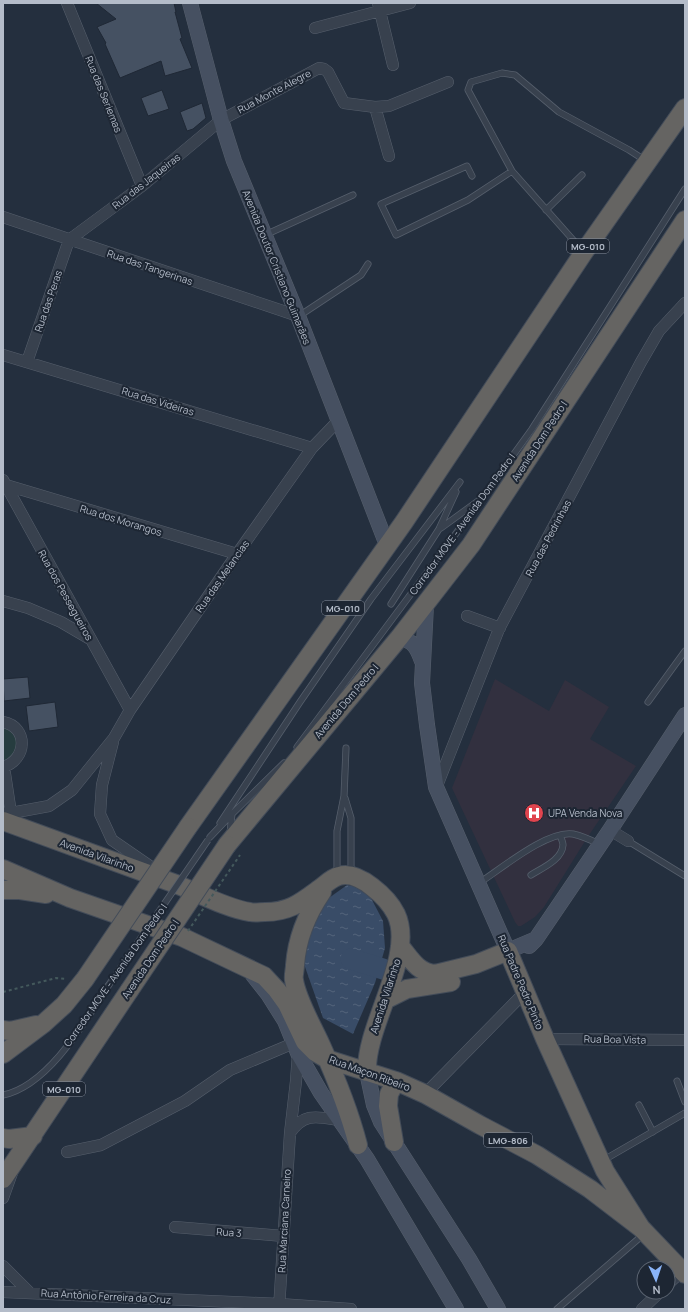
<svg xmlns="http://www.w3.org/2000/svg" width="688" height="1312" font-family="Manrope,sans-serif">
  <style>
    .medical { fill: #32303f }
    .grass { fill: #263c3f }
    .water { fill: url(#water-ripples) }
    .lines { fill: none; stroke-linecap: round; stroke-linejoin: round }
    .river { stroke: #394c67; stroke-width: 21 }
    .building { fill: #455162; stroke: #1f2835 }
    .service-casing { stroke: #565f6c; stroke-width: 7 }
    .minor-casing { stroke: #565f6c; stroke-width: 12 }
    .secondary-casing { stroke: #565f6c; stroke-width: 16 }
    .trunk-casing { stroke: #434c59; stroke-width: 20 }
    .path { stroke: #44595c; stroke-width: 2; stroke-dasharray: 3 3; stroke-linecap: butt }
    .service { stroke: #38414e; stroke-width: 5.5 }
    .minor { stroke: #38414e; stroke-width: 11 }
    .secondary { stroke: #465061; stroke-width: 15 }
    .trunk { stroke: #656462; stroke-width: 18 }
    .service-bridge-casing { stroke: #565f6c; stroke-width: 7; stroke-linecap: butt }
    .trunk-bridge-casing { stroke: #434c59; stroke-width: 20; stroke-linecap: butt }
    .path-bridge { stroke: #44595c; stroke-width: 2; stroke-dasharray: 3 3; stroke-linecap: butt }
    .service-bridge { stroke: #38414e; stroke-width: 5.5 }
    .trunk-bridge { stroke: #656462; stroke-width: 18 }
    .labels { text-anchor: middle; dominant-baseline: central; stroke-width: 4; stroke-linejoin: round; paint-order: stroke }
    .shield { fill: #1d2633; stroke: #878f9c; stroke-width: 1 }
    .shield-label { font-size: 9px; font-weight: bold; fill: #b4bcc9 }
    .street-label { font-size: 10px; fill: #b4bcc9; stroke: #1d2633 }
    .poi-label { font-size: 10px; fill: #b4bcc9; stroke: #1d2633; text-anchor: start }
  </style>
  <defs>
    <pattern id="water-ripples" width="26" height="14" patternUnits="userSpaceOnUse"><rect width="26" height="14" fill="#394c67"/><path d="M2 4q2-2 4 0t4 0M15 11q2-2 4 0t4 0" fill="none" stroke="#53647b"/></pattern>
  </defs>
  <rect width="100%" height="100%" fill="#242f3e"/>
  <path class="medical" d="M495 679 549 711 565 680 609 707 590 739 636 766 587 838 544 907 535 917 521 926H518L515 922 452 788Z"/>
  <path class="grass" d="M3 727C15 732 22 745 12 757 10 759 6 760 3 762Z"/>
  <path class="water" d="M347 885 357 887 371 898 383 921 385 948 375 983 353 1034 323 1018 304 964 310 928 322 903Z"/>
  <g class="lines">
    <path class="river" d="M351 959 383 969"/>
  </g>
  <path class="building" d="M96 3H174L176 12H175L182 38 180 39 192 68 165 76 161 61 120 78 105 44 106 43 97 27 116 19Z
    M162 90 169 109 148 116 141 98Z
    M202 103 206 118 193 129 187 131 180 112Z
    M28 677 30 698 4 701 3 679Z
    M55 702 58 727 29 731 26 706Z"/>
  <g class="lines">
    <g class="service-casing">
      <path id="service" d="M472 176 467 166 381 204 396 235 468 200 512 171
        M546 210 582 175
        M265 235 353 195
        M582 250 512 171 468 90 471 82 502 73 515 75 559 112 629 150 646 161
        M299 316 361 275 368 264
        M441 528 478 501
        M391 604 439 529 456 492
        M648 702 685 651
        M297 747 483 497 532 429 685 189
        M345 798 351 818V873
        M220 823 300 702 371 599 460 482
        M230 833 232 814
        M210 837 232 814 284 763
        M628 841 685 876
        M337 875V831L344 796 346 748
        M531 875C542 868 562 860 563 845 563 842 561 838 560 835
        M479 883C501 869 547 830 573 834 582 836 591 840 599 844
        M677 1081 685 1102
        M3 1095C48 1086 85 1022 108 986
        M639 1105 653 1132
        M602 1161 685 1113
        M557 1309 644 1234"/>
    </g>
    <g class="minor-casing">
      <path id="minor" d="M67 3 142 186
        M378 3 393 65
        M315 28 410 3
        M375 107 389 156
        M3 217 298 316
        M69 240 142 186 221 120 319 68 324 69 328 72 344 103 375 107 389 106 448 82
        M3 355 312 448
        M27 362 69 240
        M3 480 130 710
        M6 485 237 554
        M3 601 28 608 61 622 90 639
        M467 616 500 628
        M3 722C29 727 27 760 3 767
        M113 742 102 785 100 814 112 840 157 871
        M4 767 11 813
        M437 786 499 629 641 362 659 331 685 303
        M3 813H11L49 806 72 790 114 738 130 710 237 554 312 448 338 421
        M610 830 628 841
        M545 1039 685 1040
        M425 1094 525 992
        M290 1133C304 1112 318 1117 339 1120
        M67 1152 101 1145 185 1101 230 1070 294 1043
        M3 1198 12 1173
        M175 1227 283 1236
        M3 1266 30 1293
        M668 1284 682 1271
        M3 1292 280 1304 351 1309
        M279 1309 290 1133 296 1081 298 1053
        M642 1309 660 1292"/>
    </g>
    <g class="secondary-casing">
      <path id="secondary" d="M190 3 221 120 234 161 298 316 387 545
        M426 605 422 683 427 725 436 787 508 951 536 939
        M399 638C414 641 417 647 422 661
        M529 946 536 939 610 830 685 715
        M253 975 268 994 285 1021 298 1053 321 1093 367 1159 456 1309
        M367 1072 374 1105 381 1122 469 1259 498 1309"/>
    </g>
    <g class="trunk-casing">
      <path id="trunk" d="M3 821C61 842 119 863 176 884 198 893 228 909 250 912 255 913 260 912 265 912 289 912 300 903 319 889 325 885 331 878 339 876 359 870 388 898 396 914 416 956 365 1025 367 1072
        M188 827 404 522 584 252 685 108
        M227 845 399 638 471 545 685 220
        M3 869 70 898 182 937 264 976 277 990 287 1004 305 1042 315 1052 327 1059 396 1081 425 1094 480 1125 537 1155 590 1189 641 1228
        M3 890H20L46 894
        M322 892C307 914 297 938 295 965 295 970 293 976 294 980 297 1000 313 1027 321 1045 336 1078 349 1110 358 1145
        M400 946C411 959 417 972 435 974L476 964 508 951 545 1039 605 1171 641 1228 685 1274
        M385 1000 407 989 451 982
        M3 1030 10 1031 36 1025
        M3 1054 43 1024 64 1005 85 979
        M3 1138 9 1139 33 1136
        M394 1142 388 1106 389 1094 396 1081
        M3 1179 129 991"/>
    </g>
    <path class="path" d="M3 992 56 978 67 979"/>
    <use href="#service" class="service"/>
    <use href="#minor" class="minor"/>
    <use href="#secondary" class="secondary"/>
    <use href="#trunk" class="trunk"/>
    <g class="service-bridge-casing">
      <path id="service-bridge" d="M108 986 208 840"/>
    </g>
    <g class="trunk-bridge-casing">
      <path id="trunk-bridge" d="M85 979 188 827
        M129 991 227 845"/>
    </g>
    <path class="path-bridge" d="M188 931 240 855"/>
    <use href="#service-bridge" class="service-bridge"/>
    <use href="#trunk-bridge" class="trunk-bridge"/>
  </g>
  <defs>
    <g id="hospital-disc" transform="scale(1)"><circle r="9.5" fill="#e0444e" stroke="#1d2633"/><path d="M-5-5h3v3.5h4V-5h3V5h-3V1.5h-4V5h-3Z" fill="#fff"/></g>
  </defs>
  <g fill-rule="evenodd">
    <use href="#hospital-disc" x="534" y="813"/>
  </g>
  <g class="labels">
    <g class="shield">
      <rect x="567" y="239" width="42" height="14" rx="3"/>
      <rect x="322" y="601" width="42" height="14" rx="3"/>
      <rect x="43" y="1082" width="42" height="14" rx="3"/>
      <rect x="484" y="1133" width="48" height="14" rx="3"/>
    </g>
    <g class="shield-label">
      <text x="588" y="246">MG-010</text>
      <text x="343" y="608">MG-010</text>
      <text x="64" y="1089">MG-010</text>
      <text x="508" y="1140">LMG-806</text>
    </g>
    <g class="street-label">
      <text transform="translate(274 91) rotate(-28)">Rua Monte Alegre</text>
      <text transform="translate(104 94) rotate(68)">Rua das Seriemas</text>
      <text transform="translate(146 181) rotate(-38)">Rua das Jaqueiras</text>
      <text transform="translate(150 267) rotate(19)">Rua das Tangerinas</text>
      <text transform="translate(277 267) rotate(68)">Avenida Doutor Cristiano Guimarães</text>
      <text transform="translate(48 301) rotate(-71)">Rua das Peras</text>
      <text transform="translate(158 401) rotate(17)">Rua das Videiras</text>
      <text transform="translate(539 441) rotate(-57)">Avenida Dom Pedro I</text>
      <text transform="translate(121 520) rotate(17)">Rua dos Morangos</text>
      <text transform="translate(462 524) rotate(-54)">Corredor MOVE - Avenida Dom Pedro I</text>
      <text transform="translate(548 538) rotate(-62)">Rua das Pedrinhas</text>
      <text transform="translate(222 576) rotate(-55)">Rua das Melancias</text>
      <text transform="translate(66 595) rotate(61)">Rua dos Pessegueiros</text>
      <text transform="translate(346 701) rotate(-50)">Avenida Dom Pedro I</text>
      <text transform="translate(97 855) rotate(20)">Avenida Vilarinho</text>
      <text transform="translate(150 959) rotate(-56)">Avenida Dom Pedro I</text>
      <text transform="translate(115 975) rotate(-55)">Corredor MOVE - Avenida Dom Pedro I</text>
      <text transform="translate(521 982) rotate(67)">Rua Padre Pedro Pinto</text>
      <text transform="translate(385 996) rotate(-72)">Avenida Vilarinho</text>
      <text transform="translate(615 1039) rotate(1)">Rua Boa Vista</text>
      <text transform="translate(370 1073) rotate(20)">Rua Maçon Ribeiro</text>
      <text transform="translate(284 1221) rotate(-87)">Rua Marciana Carneiro</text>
      <text transform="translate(229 1232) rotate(5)">Rua 3</text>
      <text transform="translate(106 1296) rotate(3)">Rua Antônio Ferreira da Cruz</text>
    </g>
    <g class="poi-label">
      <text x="548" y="813">UPA Venda Nova</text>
    </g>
  </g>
  <rect width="688" height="1312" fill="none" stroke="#b4bcc9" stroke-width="8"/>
  <g transform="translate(656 1280) rotate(177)"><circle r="19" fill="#1d2633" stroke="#59626f"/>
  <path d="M0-3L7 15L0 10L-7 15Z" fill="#8ab4f8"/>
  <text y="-6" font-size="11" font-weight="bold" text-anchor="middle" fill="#b4bcc9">N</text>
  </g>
</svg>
